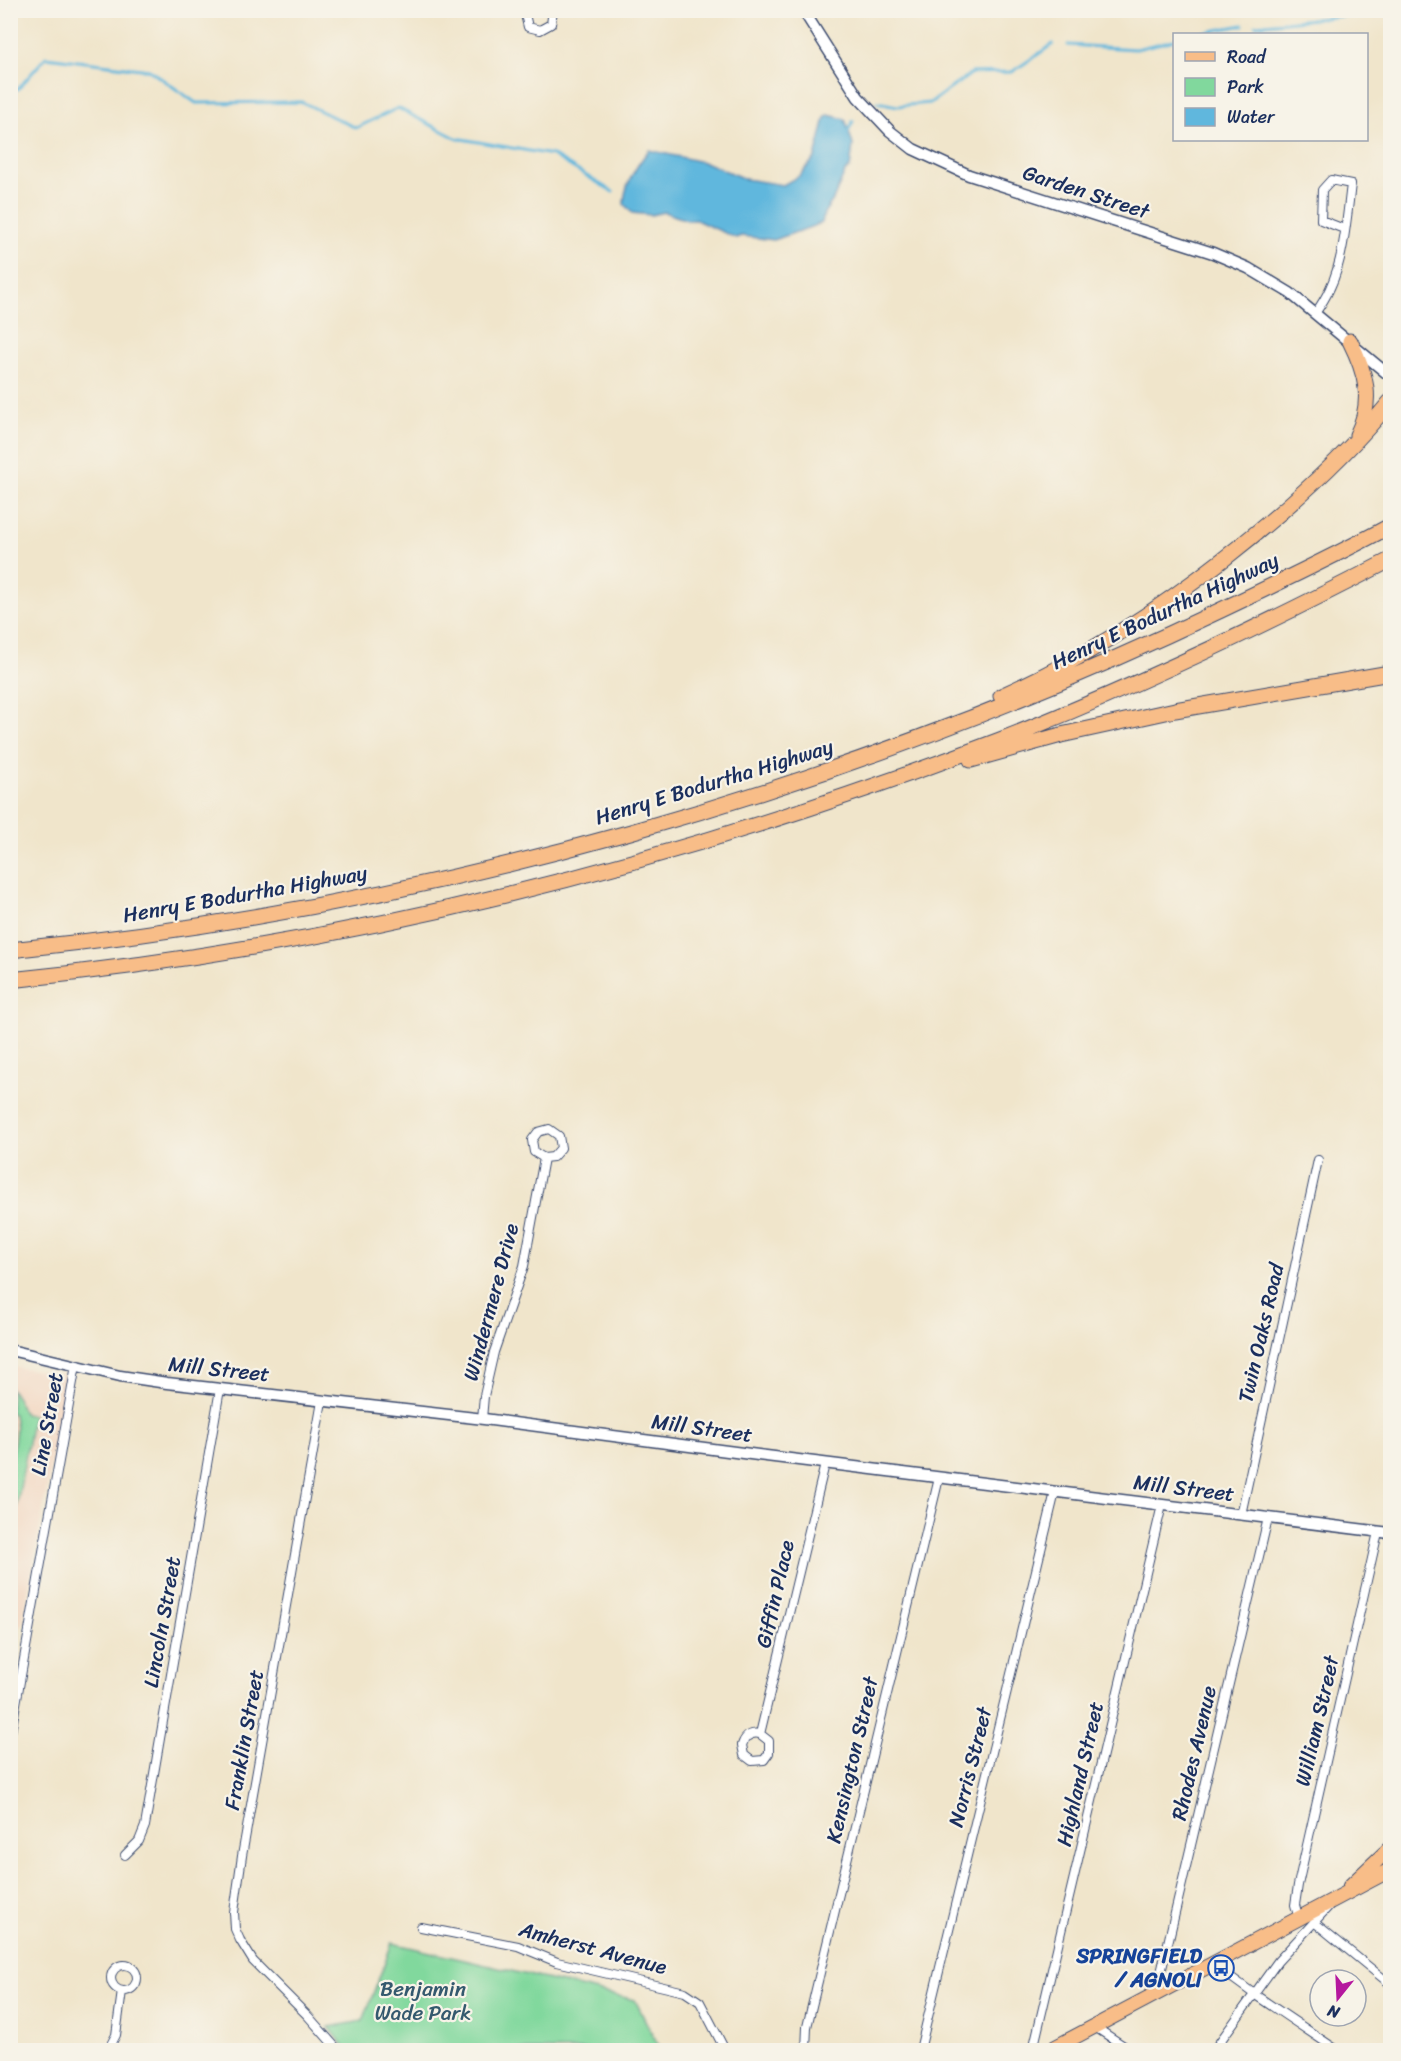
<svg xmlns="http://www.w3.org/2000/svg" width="1401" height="2061" font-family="Sriracha,sans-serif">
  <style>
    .built { fill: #f2d4be }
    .green { fill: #81d89d; stroke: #4e847e; stroke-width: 1.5 }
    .water { fill: #60b7dd; stroke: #3e739e; stroke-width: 1.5 }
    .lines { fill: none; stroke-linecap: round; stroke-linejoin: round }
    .stream { stroke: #60b7dd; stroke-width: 3 }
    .minor-casing { stroke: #3b4a6e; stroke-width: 10 }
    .tertiary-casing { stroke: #3b4a6e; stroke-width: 13 }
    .primary-casing { stroke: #3b4a6e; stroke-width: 16 }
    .motorway-casing { stroke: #3b4a6e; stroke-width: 17 }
    .minor { stroke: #fff; stroke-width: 8 }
    .tertiary { stroke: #fff; stroke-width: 10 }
    .primary { stroke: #f8bd88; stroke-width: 14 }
    .motorway { stroke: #f8bd88; stroke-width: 15 }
    .labels { text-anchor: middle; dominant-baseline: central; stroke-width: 4.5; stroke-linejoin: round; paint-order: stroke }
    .street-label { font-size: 21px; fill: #1b2f5e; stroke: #f7f3e8 }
    .transit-label { font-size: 21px; font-weight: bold; fill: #164399; stroke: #f7f3e8; text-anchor: end }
    .park-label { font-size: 21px; fill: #34596e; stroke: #f7f3e8 }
  </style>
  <rect width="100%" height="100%" fill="#f7f3e8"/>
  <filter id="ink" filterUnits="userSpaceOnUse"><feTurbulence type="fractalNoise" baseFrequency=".0167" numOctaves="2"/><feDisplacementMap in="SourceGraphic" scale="12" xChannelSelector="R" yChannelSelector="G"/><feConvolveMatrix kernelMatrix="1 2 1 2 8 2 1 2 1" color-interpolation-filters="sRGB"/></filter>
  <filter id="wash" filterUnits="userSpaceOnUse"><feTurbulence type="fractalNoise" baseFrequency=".008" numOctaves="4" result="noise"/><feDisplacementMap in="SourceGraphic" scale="24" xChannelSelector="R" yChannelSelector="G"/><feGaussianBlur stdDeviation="1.35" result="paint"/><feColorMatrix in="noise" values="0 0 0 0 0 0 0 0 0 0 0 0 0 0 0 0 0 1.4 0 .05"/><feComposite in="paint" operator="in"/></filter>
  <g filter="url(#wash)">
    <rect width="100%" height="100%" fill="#f0e5cb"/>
    <path class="built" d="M10 1366 67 1375 22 1626H10Z"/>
    <path class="green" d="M11 1389 17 1398 24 1414 33 1415 11 1539V1465L16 1429 14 1414 11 1413Z
      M392 1943 635 2000 660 2050H347L329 2027 363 2021Z"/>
    <path class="water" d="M828 115 845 119 853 145 850 168 845 172 833 200 824 213 822 223 774 240 741 236 736 238 696 220H687L664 212 651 215 632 213 624 204C624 184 637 165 649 150L707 163 745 179 783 185 799 176 815 158 825 118Z"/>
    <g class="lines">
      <path class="stream" d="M1256 25 1390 11
        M1195 34 1243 25
        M1068 45 1136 49 1174 40
        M10 85 18 89 46 57 149 70 196 103 302 102 356 128 398 108 456 138 552 155 613 192
        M877 102 897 106 930 103 972 73 1012 72 1053 44
        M847 133 853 121"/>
    </g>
  </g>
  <g filter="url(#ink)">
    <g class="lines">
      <g class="minor-casing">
        <path id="minor" d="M524 10 528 27 540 30 551 24 553 10
          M1316 312C1321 305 1326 297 1330 288 1344 259 1347 216 1351 184L1331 180 1322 190 1321 220 1344 229
          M322 1401 242 1856 234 1912 235 1929 240 1940 253 1961 308 2016 338 2050
          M482 1419 484 1396 494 1352 524 1266 544 1158 553 1157 561 1148 559 1136 549 1129 538 1132 532 1140 534 1152 544 1158
          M1241 1515 1318 1160
          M760 1734 769 1741V1753L764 1760 752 1761 744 1755 742 1745C745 1736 751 1732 760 1734L825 1464
          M10 1738 76 1365
          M125 1855 139 1841 145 1826 220 1389
          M1299 1919 1295 1905 1298 1885 1378 1532
          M1314 1922 1390 1984
          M421 1927 518 1946 557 1962 685 1992 700 2002 725 2050
          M1213 1964 1254 1994 1337 2050
          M111 1978a13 13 0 1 1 26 0a13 13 0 1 1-26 0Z
          M1156 1994 1268 1518
          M1095 2027 1130 2050
          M108 2050 116 2035 122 1991
          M806 2050 807 2027 812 2006 939 1478
          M920 2050 1055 1492
          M1033 2050 1162 1505
          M1214 2050 1278 1961 1329 1906"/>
      </g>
      <g class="tertiary-casing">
        <path id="tertiary" d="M803 10 858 97 890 131 913 149 969 175 1213 253 1248 268 1290 293 1390 376
          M10 1350 120 1376 167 1383 484 1419 758 1455 1390 1533"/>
      </g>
      <g class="primary-casing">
        <path id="primary" d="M1350 1886 1390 1848
          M1050 2050 1390 1870"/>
      </g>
      <g class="motorway-casing">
        <path id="motorway" d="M1350 341C1366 373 1374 401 1357 435
          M1001 696C1082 660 1155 613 1225 558 1285 511 1342 461 1390 402
          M971 760 1061 735 1175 710 1390 673
          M10 950C429 908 841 791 1221 610 1278 583 1335 556 1390 526
          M10 980C350 946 682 862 1000 740 1133 688 1263 626 1390 560"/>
      </g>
      <use href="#minor" class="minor"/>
      <use href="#tertiary" class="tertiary"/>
      <use href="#primary" class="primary"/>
      <use href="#motorway" class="motorway"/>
    </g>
  </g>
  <defs>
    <g id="bus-ring" transform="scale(1.35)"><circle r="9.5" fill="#f7f3e8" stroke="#1a4fb4" stroke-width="1.5"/><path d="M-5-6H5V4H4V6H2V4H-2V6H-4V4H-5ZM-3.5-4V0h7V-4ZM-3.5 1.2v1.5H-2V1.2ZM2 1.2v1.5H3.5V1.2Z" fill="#1a4fb4"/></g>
  </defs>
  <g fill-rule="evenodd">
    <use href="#bus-ring" x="1221" y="1968"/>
  </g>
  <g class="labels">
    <g class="street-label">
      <text transform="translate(1086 192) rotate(18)">Garden Street</text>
      <text transform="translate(1165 611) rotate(-25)">Henry E Bodurtha Highway</text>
      <text transform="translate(714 782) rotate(-17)">Henry E Bodurtha Highway</text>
      <text transform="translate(245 894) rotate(-10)">Henry E Bodurtha Highway</text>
      <text transform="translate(491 1302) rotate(-75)">Windermere Drive</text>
      <text transform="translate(1261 1333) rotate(-77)">Twin Oaks Road</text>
      <text transform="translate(219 1369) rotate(6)">Mill Street</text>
      <text transform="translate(47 1424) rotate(-80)">Line Street</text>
      <text transform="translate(702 1428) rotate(8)">Mill Street</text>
      <text transform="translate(1184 1488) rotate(7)">Mill Street</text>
      <text transform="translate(775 1594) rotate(-77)">Giffin Place</text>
      <text transform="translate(162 1622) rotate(-80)">Lincoln Street</text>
      <text transform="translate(1317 1721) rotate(-77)">William Street</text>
      <text transform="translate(244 1740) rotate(-80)">Franklin Street</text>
      <text transform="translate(1194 1753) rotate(-77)">Rhodes Avenue</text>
      <text transform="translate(852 1760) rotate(-77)">Kensington Street</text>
      <text transform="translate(970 1767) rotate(-76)">Norris Street</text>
      <text transform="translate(1080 1774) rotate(-77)">Highland Street</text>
      <text transform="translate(593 1948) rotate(15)">Amherst Avenue</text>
    </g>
    <g class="transit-label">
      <text x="1202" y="1956">SPRINGFIELD<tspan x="1202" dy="24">/ AGNOLI</tspan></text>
    </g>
    <g class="park-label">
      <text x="423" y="1989">Benjamin<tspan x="423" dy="24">Wade Park</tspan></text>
    </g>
  </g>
  <rect width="1401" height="2061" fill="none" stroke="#f7f3e8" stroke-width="36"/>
  <rect x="1173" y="33" width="195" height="108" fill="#f7f3e8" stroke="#9fa5b1" stroke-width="1.5"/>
  <rect x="1185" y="52" width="30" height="9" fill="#f8bd88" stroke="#9fa5b1" stroke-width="1.5"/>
  <text x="1227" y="63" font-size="18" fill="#1b2f5e">Road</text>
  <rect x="1185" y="78" width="30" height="18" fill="#81d89d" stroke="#9fa5b1" stroke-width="1.5"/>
  <text x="1227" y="93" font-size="18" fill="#1b2f5e">Park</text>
  <rect x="1185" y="108" width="30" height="18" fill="#60b7dd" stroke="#9fa5b1" stroke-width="1.5"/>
  <text x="1227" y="123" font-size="18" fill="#1b2f5e">Water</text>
  <g transform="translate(1338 1998) rotate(198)"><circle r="28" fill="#f7f3e8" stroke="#9fa5b1" stroke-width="1.5"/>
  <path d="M0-4.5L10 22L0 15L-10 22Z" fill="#b5179e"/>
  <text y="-9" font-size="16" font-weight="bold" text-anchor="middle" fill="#1b2f5e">N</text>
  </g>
</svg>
